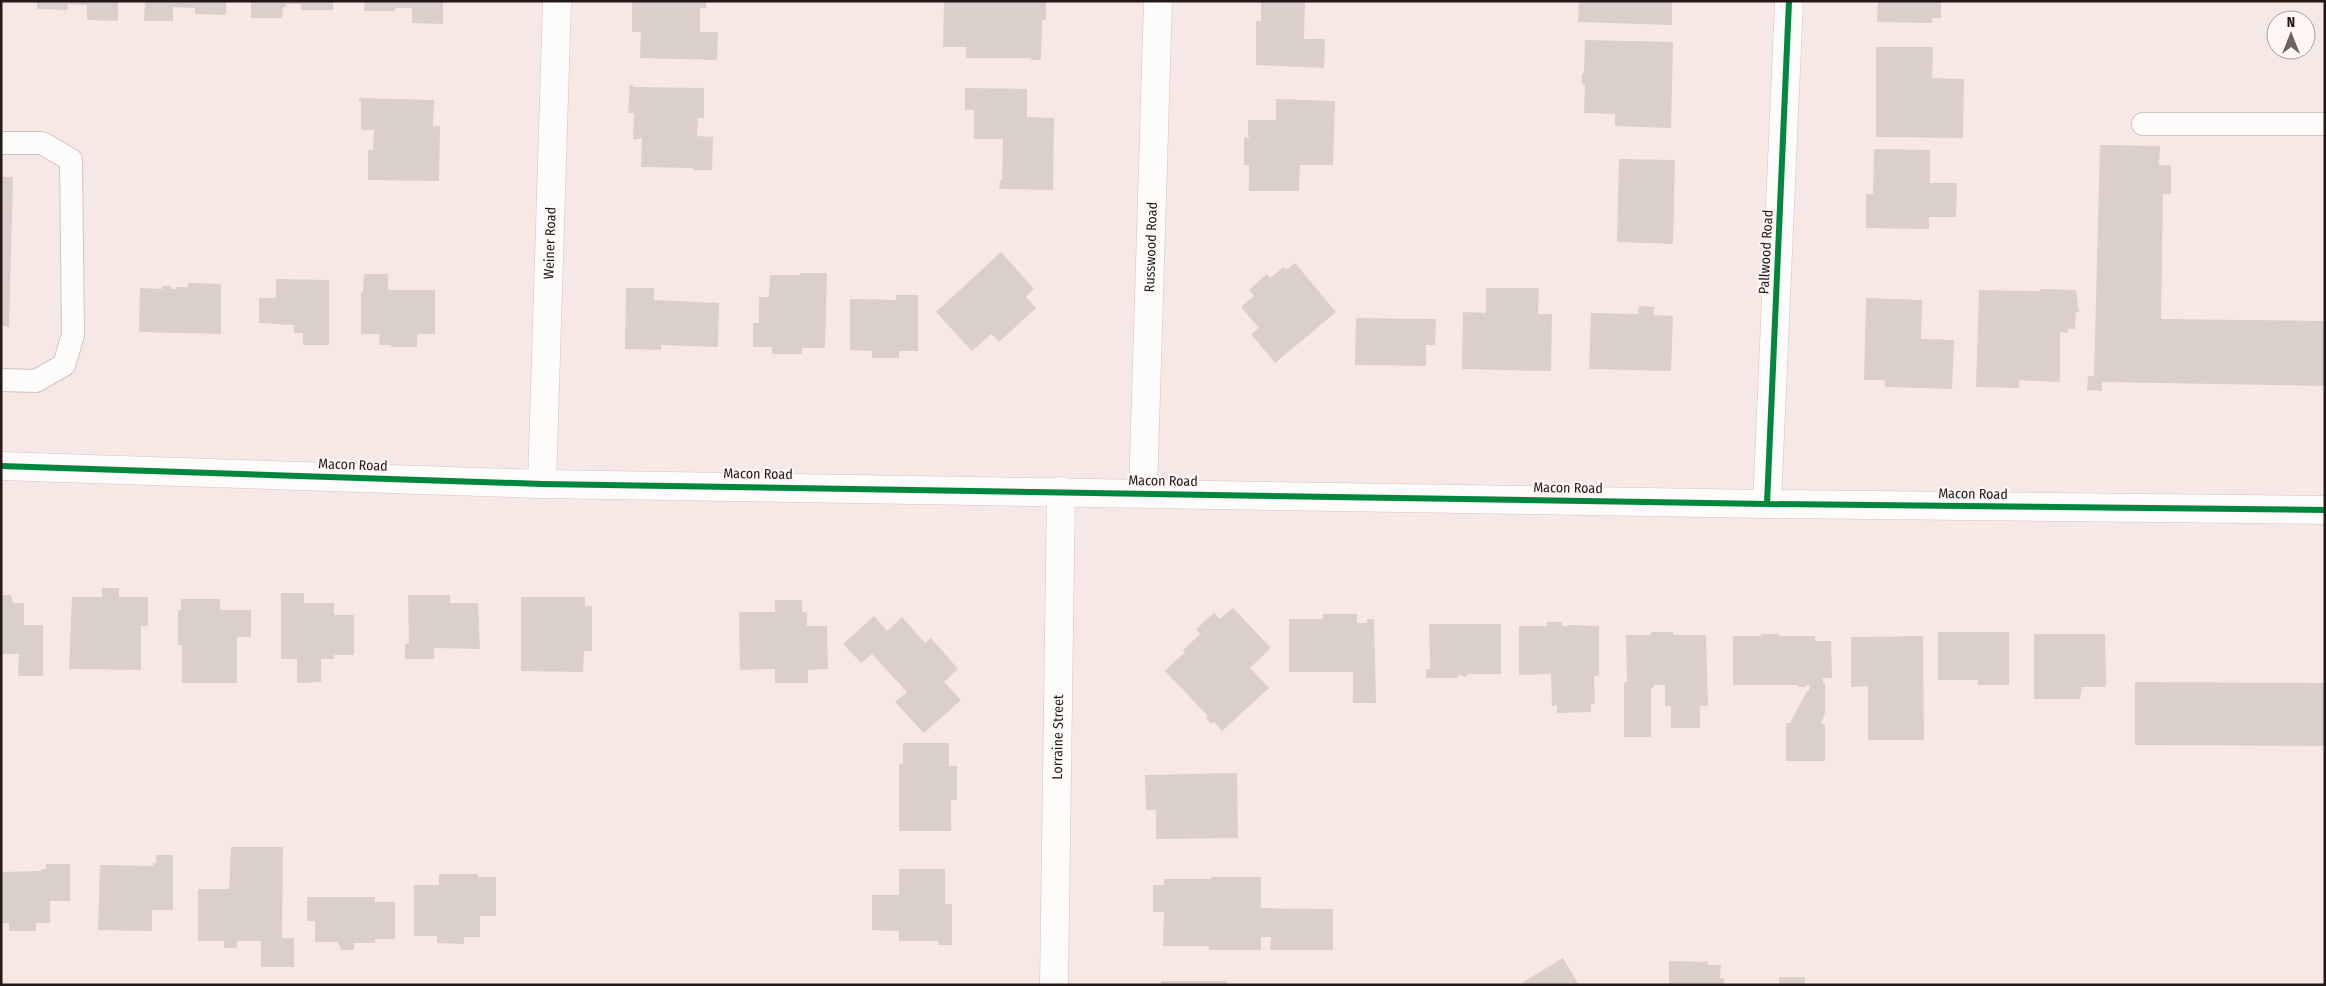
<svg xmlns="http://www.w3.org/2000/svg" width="2326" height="986" font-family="'Fira Sans Condensed',sans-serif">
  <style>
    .building { fill: #dbcfcc }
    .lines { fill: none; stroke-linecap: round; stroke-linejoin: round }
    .service-casing { stroke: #d0c4c1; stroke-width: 24 }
    .minor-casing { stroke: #d0c4c1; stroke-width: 29 }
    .secondary-casing { stroke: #d0c4c1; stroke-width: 29 }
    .service { stroke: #fefcfb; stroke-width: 22 }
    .minor { stroke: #fefcfb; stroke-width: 28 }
    .secondary { stroke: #fefcfb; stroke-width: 28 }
    .cycleway-casing { stroke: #fdf6f5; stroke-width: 9 }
    .cycleway { stroke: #00873e; stroke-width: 6 }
    .labels { text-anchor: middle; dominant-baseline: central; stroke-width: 4.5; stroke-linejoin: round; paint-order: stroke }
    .street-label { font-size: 14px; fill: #241917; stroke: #fdf6f5 }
  </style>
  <rect width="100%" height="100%" fill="#f6e8e5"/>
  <path class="building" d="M37 1H118V21L87 20V5L68 4 67 10 37 9Z
    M145 1H226V15L195 14V8L173 7V21H144Z
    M251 1H333V10H301V4H286V7H283L282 18H251Z
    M365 1H443V24L412 23V8H395V11H364Z
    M632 1H706V8H700V32H718L717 60 640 58 641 32H632Z
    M944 1H1046V20H1042L1041 60H1031V58H966V47H943Z
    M1261 1H1305L1304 39H1325L1324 68 1256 65V21H1261Z
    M1579 1H1672V25L1578 22Z
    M1878 1H1941V18H1932V23L1877 22Z
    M1585 40 1673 42 1671 128 1615 126V114L1584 113 1585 85 1582 84V73H1584Z
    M1876 47H1933L1932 78 1964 79 1963 138 1876 137Z
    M630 85H633V87L704 88V118H698L697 136 713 137 712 170H693V168L641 167 642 138 633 140 634 113H628Z
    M965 88 1027 89V117L1054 118 1053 190 999 189 1000 180H1002L1003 139H974V110H965Z
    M359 98 434 100 433 126H440L439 181 368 180V150H373L374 130H361V101H359Z
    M1276 99 1335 101 1333 165H1300L1299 191H1249V165H1244V137L1250 138 1248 136V120H1276Z
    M2100 145 2160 146 2159 165 2171 166V194H2163L2161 319 2325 321V386L2102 382V391L2087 390 2088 376H2094Z
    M1874 149 1930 150V183H1957L1956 217H1929V229L1866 228V194H1873Z
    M1619 159 1675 160 1673 244 1617 242Z
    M1 177H13L9 327 1 326Z
    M1001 252 1034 289 1026 297 1036 308 999 342 991 334 972 351 936 312Z
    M1295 263 1336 312 1275 363 1251 334 1259 328 1241 307 1254 296 1249 290 1267 274 1270 278 1284 267 1286 270Z
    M801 273H827L825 348H802V354H772V347H753V323H759V297H769L770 275H800Z
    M364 274H388V290H435V334H417V347H391V345H379L380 334H361V292H363Z
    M276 279 329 280V345H303V333H294V325L259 323V298H276Z
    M188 283 221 284V334L139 332 140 288 162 289V286H171V289H177V287H188Z
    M626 288H654V300L719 303 718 347 661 345V350L625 349Z
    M1486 288H1539L1538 314H1552L1551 371 1462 369 1463 312 1486 313Z
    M2040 289 2076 290 2079 312H2076L2075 329H2068V333L2060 332V382L2019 380V388L1976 387 1979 290 2040 291Z
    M896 295H918V351H899V358H872V351L850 350V299L896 300Z
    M1866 298 1922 300 1921 339 1954 340 1952 389 1885 387V380H1864Z
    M1639 306 1654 307V315L1673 316 1671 371 1589 369 1591 313 1638 314Z
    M1356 318 1436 319 1435 345H1426V366L1355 365Z
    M102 588H119V597H148V626H141V670L69 669 72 597H102Z
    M281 593H304V603H334V615H354V655H334V659H321V682L297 683V659H281Z
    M1 595H11L13 603H24V625H43V676H18L19 654H1Z
    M408 595H450V603H478L480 649 434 648V659H405V644L409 643Z
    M521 597H585V606H592V651H584L583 672 521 671Z
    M181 599H220V610H251V637H237V683H182V645H178V610H181Z
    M775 600H802V612H807V626H827L828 669 808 670V683H775V669L740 670 739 612H775Z
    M1233 608 1271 648 1250 668 1269 688 1222 731 1214 722 1211 724 1206 718 1208 716 1165 671 1185 652 1183 650 1200 634 1196 629 1214 613 1220 619Z
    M1323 614H1357V623H1367V619H1374L1376 703H1353V672H1289V619H1323Z
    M874 616 887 631 902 617 925 643 931 638 958 669 944 682 961 700 924 733 895 702 907 692 872 654 861 663 843 644Z
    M1547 622H1562V626H1568V625L1599 626V676H1594L1595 704H1591V712L1557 713V705L1552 706 1551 674 1519 675V626H1547Z
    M1429 624H1501V674H1467V677L1458 675V678H1426V669H1430Z
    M1651 632H1673L1674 635H1706L1708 706H1700V728H1671V706H1665V685H1654V688H1651V737H1624V682H1627L1626 635H1651Z
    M1938 632H2009V685H1978V680H1938Z
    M1761 634H1779V636H1815V641H1831L1832 678H1823V683H1825V713L1821 724H1825V761H1786V723H1790L1807 691H1809L1810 685H1806V687H1798V685H1733V636H1761Z
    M2034 634H2105L2106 687H2082L2080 699H2034Z
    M1923 636 1924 740H1868V686L1851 687V637Z
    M2135 682 2325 683V746L2135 745Z
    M903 743H949V766H957V800H951V831H899V764H903Z
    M1237 773 1238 838 1156 839V810H1146L1145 775Z
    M231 847H283L282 938H294V967H261V941H237V948H224V941H198V889H229Z
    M156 855H173V910H152V931L98 930 100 865 153 866V863H156Z
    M46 864H70V901H50V923H36V931H9V923H1V872L41 871V869H46Z
    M899 869H945V904H952V945H938V941H899V931L872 930V895H899Z
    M439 874H478V877H496V916H480V937H464V944L437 943V936H414V885H439Z
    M1211 877H1261V908L1333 909V950H1270L1271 937H1261V950H1209V946H1163L1164 912H1153V885H1164V879H1211Z
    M307 897H375V902H395V939H375V943H354V950H341L338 942H315V921H307Z
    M1563 958 1579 985H1524L1523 982Z
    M1669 961 1708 962V965H1721L1720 978H1724V985H1669Z
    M1779 977H1805V985H1779Z
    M1161 981H1226V985H1161Z"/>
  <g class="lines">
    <g class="service-casing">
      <path id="service" d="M2143 124H2325
        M1 143H42L71 160 73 335 64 365 36 381 1 380"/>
    </g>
    <g class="minor-casing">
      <g id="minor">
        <path id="s1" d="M542 484 557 1"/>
        <path id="s2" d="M1143 493 1158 1"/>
        <path d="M1767 504 1789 1"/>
        <path id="s3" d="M1054 985 1061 491"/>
      </g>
    </g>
    <g class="secondary-casing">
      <path id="secondary" d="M1 466 542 484 1767 504 2325 510"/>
    </g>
    <use href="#service" class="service"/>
    <use href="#minor" class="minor"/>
    <use href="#secondary" class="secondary"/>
    <g class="cycleway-casing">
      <path id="cycleway" d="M1 466 542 484 1767 504 2325 510
        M1767 504 1789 1"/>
    </g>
    <use href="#cycleway" class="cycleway"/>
  </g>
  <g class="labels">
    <g class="street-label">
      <text stroke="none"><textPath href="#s1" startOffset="241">Weiner Road</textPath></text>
      <text stroke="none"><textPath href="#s2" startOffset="246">Russwood Road</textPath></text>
      <text transform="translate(1766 252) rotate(-87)">Pallwood Road</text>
      <text transform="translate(353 465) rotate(2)">Macon Road</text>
      <text transform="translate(758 474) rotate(1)">Macon Road</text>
      <text transform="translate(1163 481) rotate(1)">Macon Road</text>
      <text transform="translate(1568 488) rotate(1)">Macon Road</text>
      <text transform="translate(1973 494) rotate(1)">Macon Road</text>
      <text stroke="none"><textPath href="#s3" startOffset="248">Lorraine Street</textPath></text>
    </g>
  </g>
  <rect width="2326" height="986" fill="none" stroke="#241917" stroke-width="5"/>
  <g transform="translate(2291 35)"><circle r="24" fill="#fdf6f5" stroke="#a69e9c"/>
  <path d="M0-4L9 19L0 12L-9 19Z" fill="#6e615f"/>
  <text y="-8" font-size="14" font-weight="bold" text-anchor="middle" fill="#241917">N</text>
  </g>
</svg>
